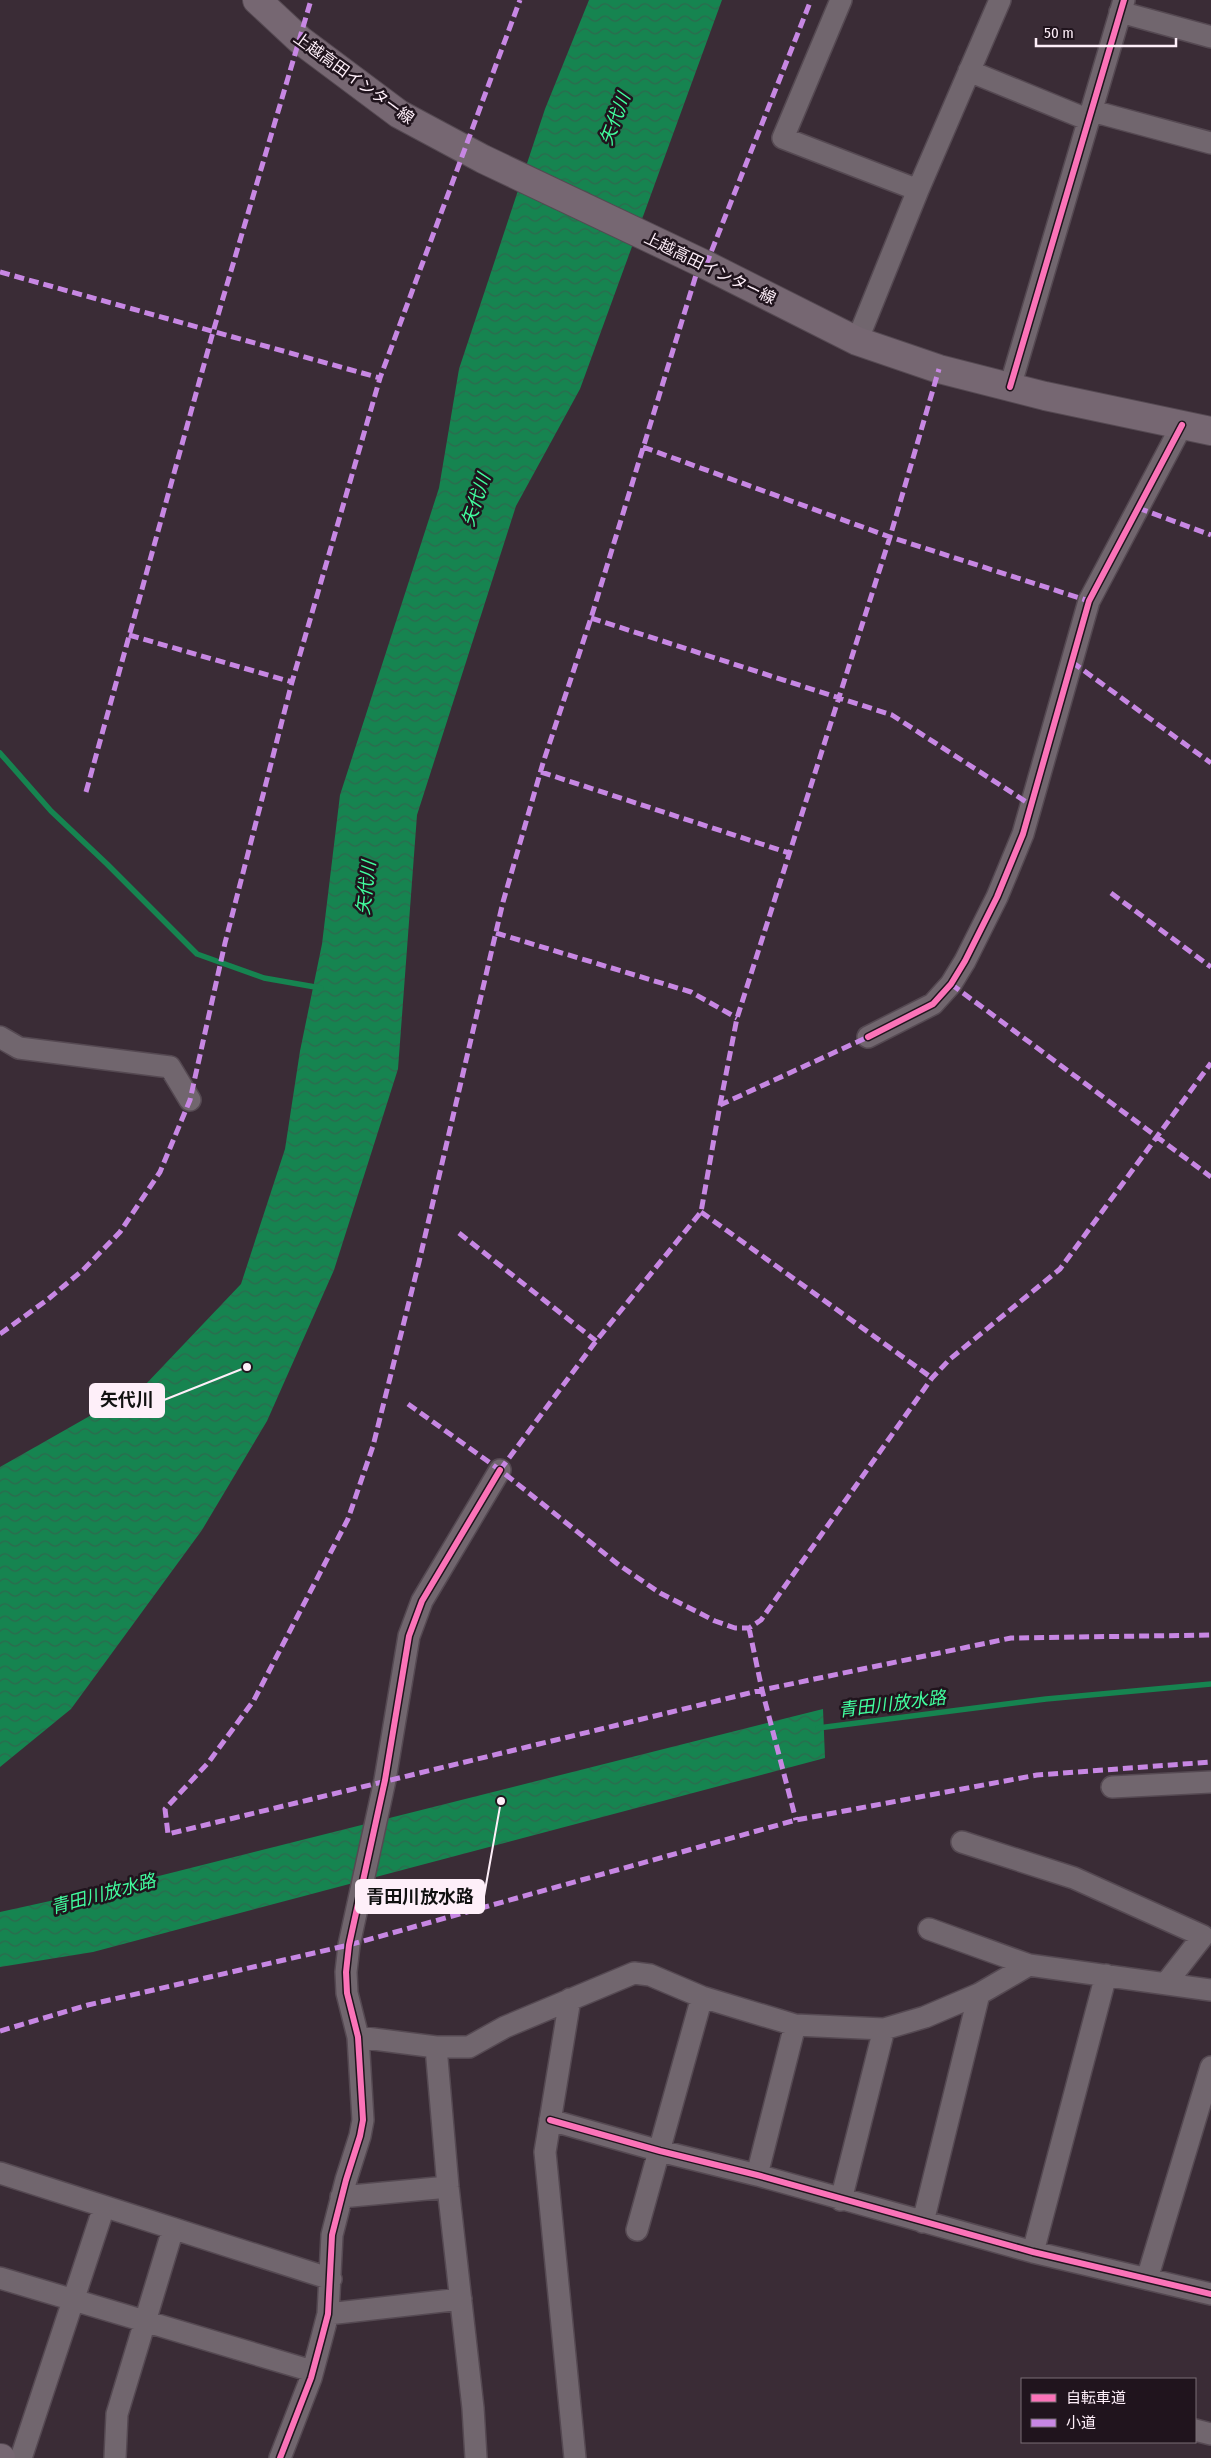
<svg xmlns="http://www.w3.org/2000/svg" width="1211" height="2458" font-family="'Fira Sans Condensed','Noto Sans JP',sans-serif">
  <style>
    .water { fill: url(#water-waves) }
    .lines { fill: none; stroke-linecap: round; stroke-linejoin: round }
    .stream { stroke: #168450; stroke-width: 5.5 }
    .minor-casing { stroke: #554952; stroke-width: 24 }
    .major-casing { stroke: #554952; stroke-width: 30 }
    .minor { stroke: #71666e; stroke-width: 21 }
    .major { stroke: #766772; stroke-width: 28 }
    .quiet { stroke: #c787e3; stroke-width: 5; stroke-dasharray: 10 5; stroke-linecap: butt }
    .cycleway-casing { stroke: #20141d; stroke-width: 9 }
    .cycleway { stroke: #fb73b8; stroke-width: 6 }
    .labels { text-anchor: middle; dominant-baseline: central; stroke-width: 5; stroke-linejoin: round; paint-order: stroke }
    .street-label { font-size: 16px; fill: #feeff9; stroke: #20141d }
    .water-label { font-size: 18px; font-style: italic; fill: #41fd9e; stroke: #20141d }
    .leader { fill: none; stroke: #feeff9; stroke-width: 2 }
    .callout-dot { fill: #feeff9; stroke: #20141d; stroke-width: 2 }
    .callout { fill: #feeff9; stroke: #feeff9; stroke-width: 2 }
    .callout-label { font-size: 18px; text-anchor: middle; font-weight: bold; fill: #111 }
  </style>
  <defs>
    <pattern id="water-waves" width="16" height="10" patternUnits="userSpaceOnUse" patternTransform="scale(1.25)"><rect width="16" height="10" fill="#168450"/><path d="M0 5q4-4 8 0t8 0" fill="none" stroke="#2e694e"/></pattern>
  </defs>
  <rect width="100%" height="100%" fill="#3a2c36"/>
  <path class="water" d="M589 0H722L580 389 516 506 417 815 398 1069 334 1270 267 1421 202 1530 71 1709 0 1767V1467L146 1384 241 1284 285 1149 300 1051 322 944 340 795 439 488 459 369 545 109Z
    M823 1709 825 1758 93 1952 0 1967V1912L123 1885Z"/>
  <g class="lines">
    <path class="stream" d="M0 753 51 811 107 864 197 954 264 978 321 988
      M818 1728 1046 1699 1211 1684"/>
    <g class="minor-casing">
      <path id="minor" d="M841 0 783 138 918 190
        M1120 12 1211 37
        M969 71 1089 120
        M1092 111 1211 143
        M857 341 918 190 1000 0
        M1010 387 1124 0
        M0 1037 19 1048 170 1067 190 1100
        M868 1037 933 1004 951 984 965 961 997 897 1023 834 1089 601 1182 425
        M1112 1787 1211 1782
        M962 1842 1074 1878 1203 1936 1167 1982
        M929 1929 1029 1965 1211 1990
        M570 1999 545 2152 575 2458
        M358 2037 436 2047 448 2187 473 2408 476 2458
        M436 2047H469L505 2027 634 1973 650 1975 702 1997 795 2025 884 2029 925 2017 979 1994 1029 1965
        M550 2120 660 2151 757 2175 1033 2252 1211 2294
        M0 2173 331 2279
        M757 2175 795 2025
        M341 2197 448 2187
        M841 2200 884 2029
        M923 2222 979 1994
        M637 2230 702 1997
        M1033 2252 1106 1975
        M0 2278 312 2371
        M1147 2279 1211 2067
        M328 2314 461 2299
        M1195 2430 1211 2434
        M21 2458 104 2207
        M115 2458 117 2414 173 2229
        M280 2458 311 2378 322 2337 328 2314 332 2235 346 2180 360 2136 363 2120 358 2037 347 1993 346 1972 349 1945 385 1780 409 1636 422 1601 500 1470"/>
    </g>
    <g class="major-casing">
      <path id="major" d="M257 0 300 40 399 114 483 159 706 265 857 341 939 369 1045 396 1211 431
        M0 2458H1"/>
    </g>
    <use href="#minor" class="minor"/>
    <use href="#major" class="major"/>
    <path class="quiet" d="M700 262 591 618 543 763 503 902 419 1262 373 1446 348 1519 254 1700 208 1763 165 1809 168 1834 762 1690 1011 1638 1211 1635
      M706 265 811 0
      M0 272 380 378
      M643 447 890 537 1089 601
      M1138 508 1211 535
      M591 618 892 715 1031 805
      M129 635 292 682
      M1072 662 1211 763
      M541 772 789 853
      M86 792 213 332 311 0
      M1111 893 1211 967
      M496 933 691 992 737 1018
      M951 984 1211 1177
      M720 1105 737 1018 890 537 939 369
      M701 1212 932 1378
      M459 1233 596 1341
      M0 1334 47 1300 83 1270 120 1232 160 1172 190 1100 225 943 292 682 380 378 520 0
      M408 1404 500 1470 619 1565 660 1593 715 1621 735 1628H749L761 1620 932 1378 950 1359 1060 1269 1211 1063
      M500 1470 596 1341 701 1212 720 1105 868 1037
      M749 1628 762 1690 796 1820
      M0 2031 88 2005 349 1945 796 1820 1037 1775 1211 1762"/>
    <g class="cycleway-casing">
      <path id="cycleway" d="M1010 387 1124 0
        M868 1037 933 1004 951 984 965 961 997 897 1023 834 1089 601 1182 425
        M550 2120 660 2151 757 2175 1033 2252 1211 2294
        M280 2458 311 2378 322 2337 328 2314 332 2235 346 2180 360 2136 363 2120 358 2037 347 1993 346 1972 349 1945 385 1780 409 1636 422 1601 500 1470"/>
    </g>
    <use href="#cycleway" class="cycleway"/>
  </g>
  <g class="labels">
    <g class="street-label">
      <text transform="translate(354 78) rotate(36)">上越高田インター線</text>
      <text transform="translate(710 268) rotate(26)">上越高田インター線</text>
    </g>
    <g class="water-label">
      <text transform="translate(615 119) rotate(-69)">矢代川</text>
      <text transform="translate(476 500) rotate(-71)">矢代川</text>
      <text transform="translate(366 888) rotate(-83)">矢代川</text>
      <text transform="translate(892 1704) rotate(-7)">青田川放水路</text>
      <text transform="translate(103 1894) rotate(-15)">青田川放水路</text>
    </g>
  </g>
  <path class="leader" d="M247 1367L164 1400M501 1801L484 1896"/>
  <g class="callout-dot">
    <circle cx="247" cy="1367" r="5"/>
    <circle cx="501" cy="1801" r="5"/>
  </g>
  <g class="callout">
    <rect x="90" y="1384" width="74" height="33" rx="5"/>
    <rect x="356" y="1880" width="128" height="33" rx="5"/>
  </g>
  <g class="callout-label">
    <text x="127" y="1406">矢代川</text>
    <text x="420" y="1903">青田川放水路</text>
  </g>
  <rect x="1021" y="2378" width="175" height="65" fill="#20141d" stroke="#796c75"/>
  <rect x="1031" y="2394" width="25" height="8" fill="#fb73b8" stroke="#796c75"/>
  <text x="1066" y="2403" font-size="15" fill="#feeff9">自転車道</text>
  <rect x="1031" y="2419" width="25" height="8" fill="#c787e3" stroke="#796c75"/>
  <text x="1066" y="2428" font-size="15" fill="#feeff9">小道</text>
  <path d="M1036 38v8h140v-8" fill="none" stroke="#feeff9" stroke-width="2.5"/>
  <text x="1044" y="38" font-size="15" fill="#feeff9" stroke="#20141d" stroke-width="4" paint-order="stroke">50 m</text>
</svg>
